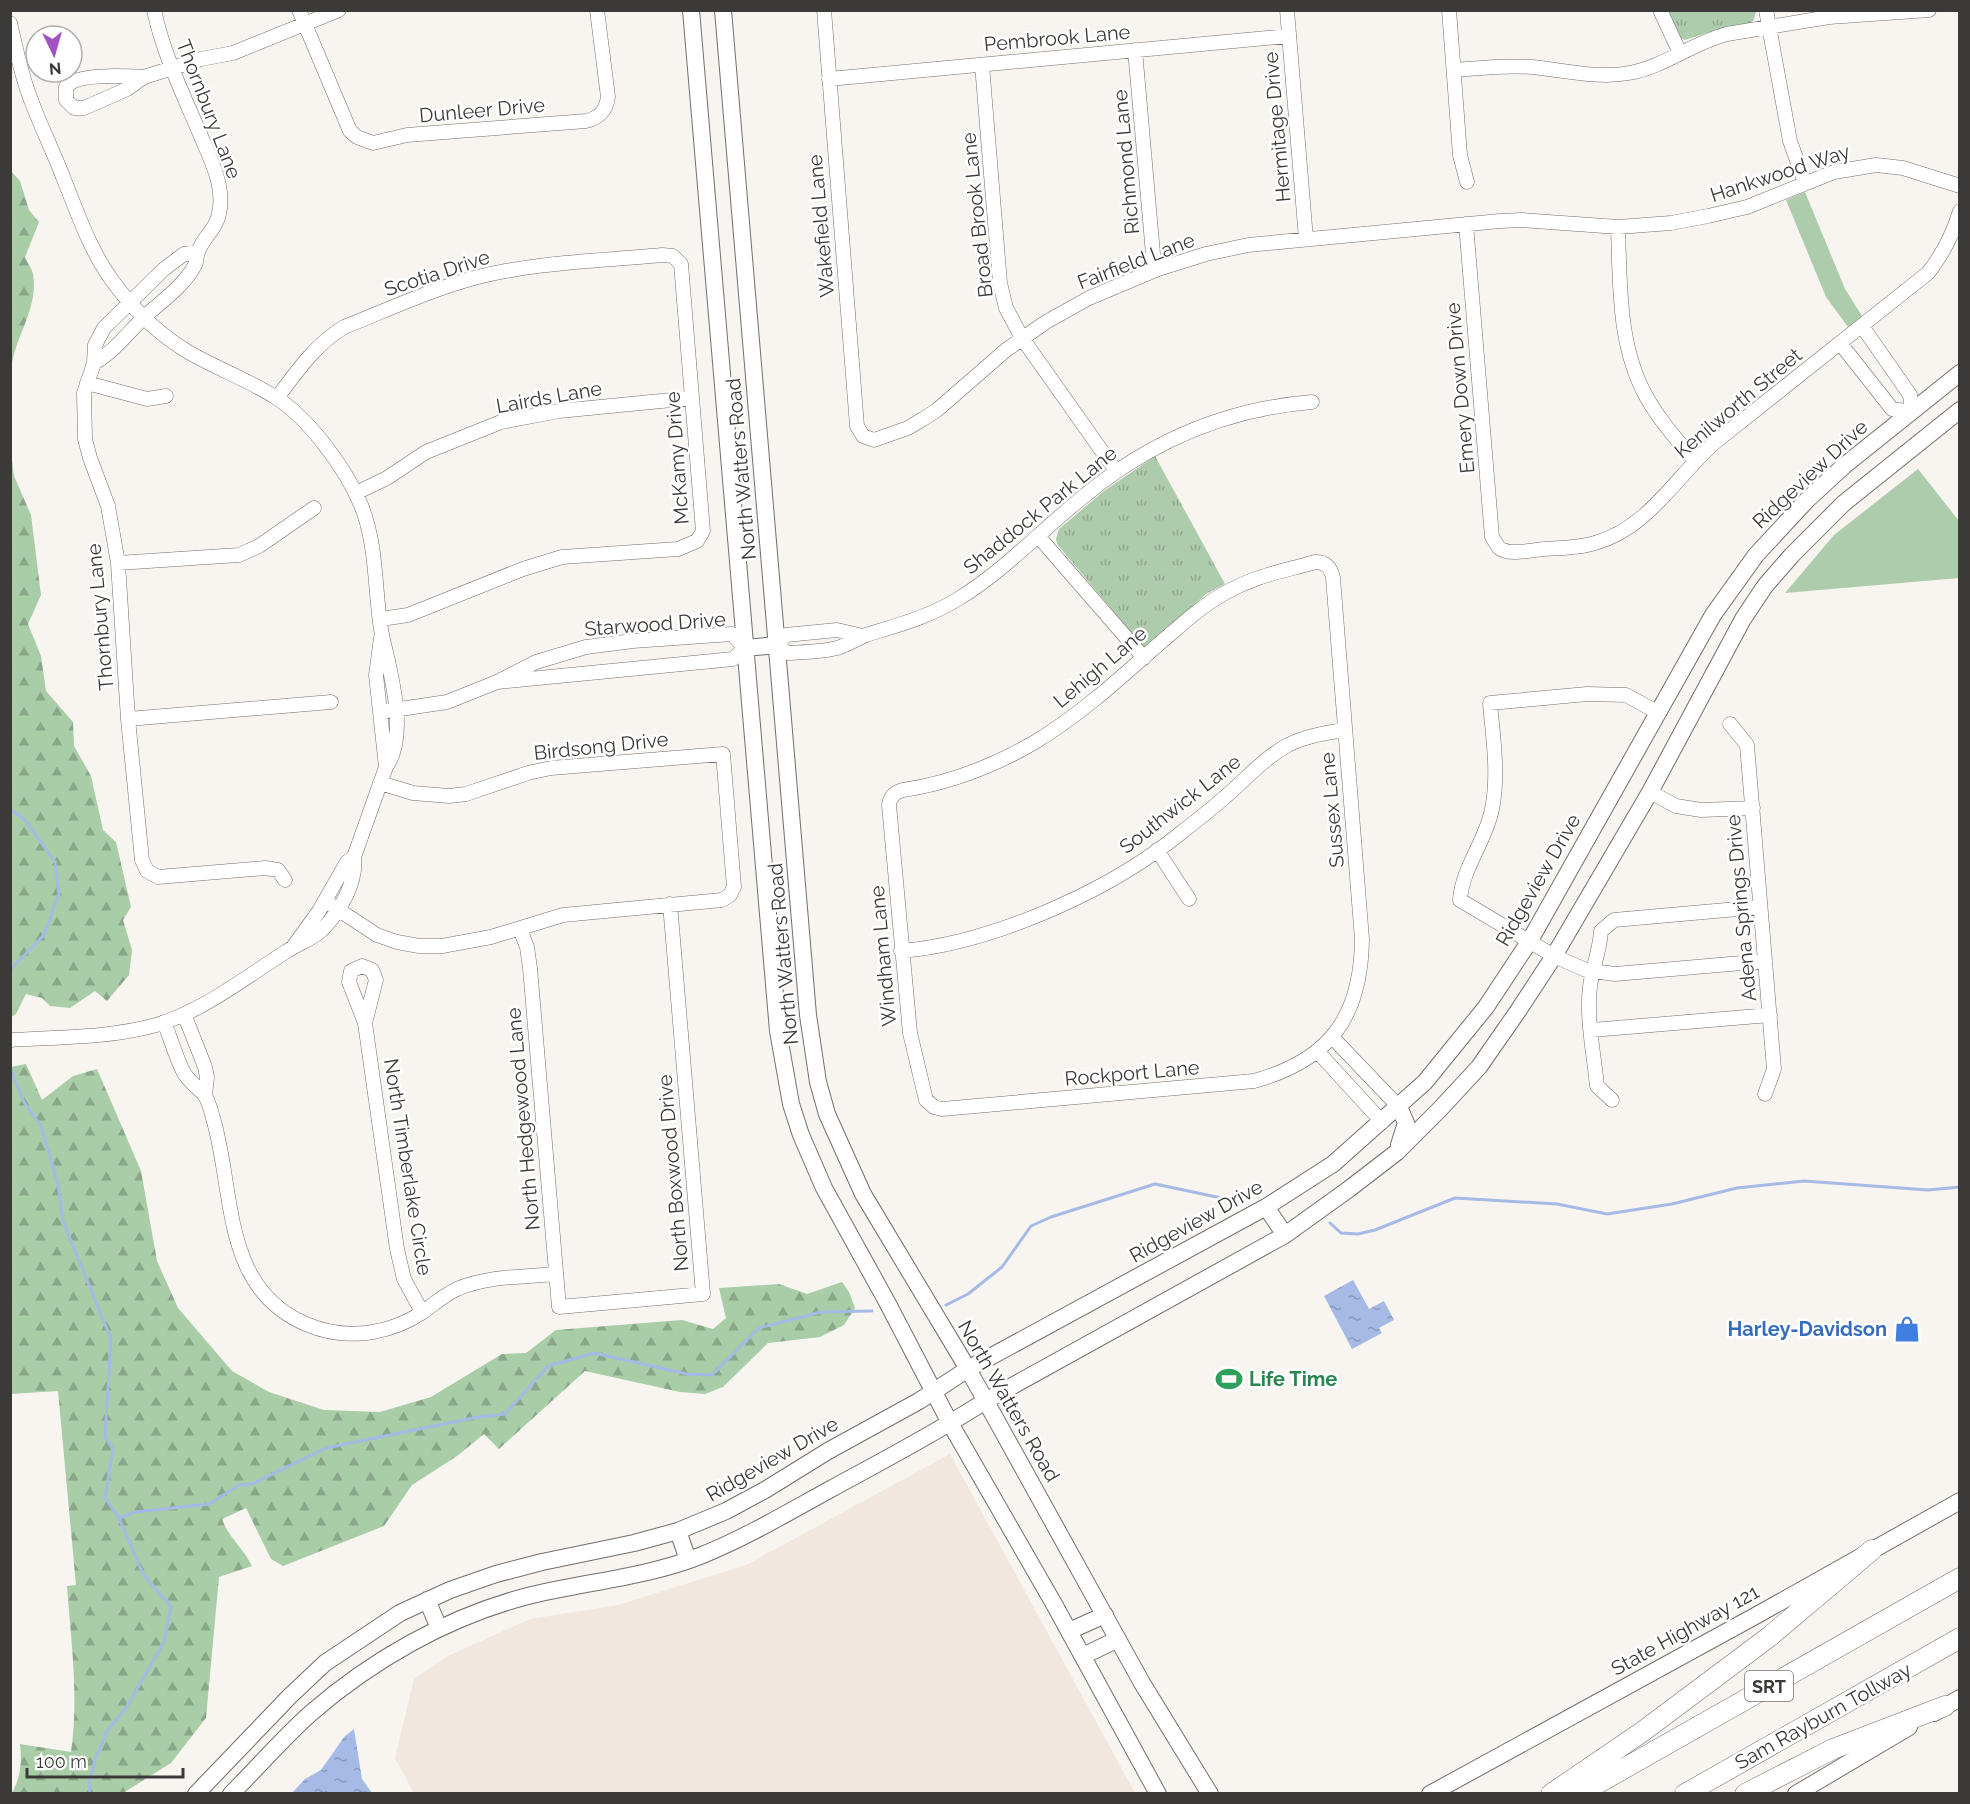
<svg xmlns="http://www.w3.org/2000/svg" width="1970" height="1804" font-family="Raleway,sans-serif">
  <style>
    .built { fill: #f1e7de }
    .green { fill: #adccac }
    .forest { fill: url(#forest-firs) }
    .park { fill: url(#park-tufts) }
    .water { fill: url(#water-ripples) }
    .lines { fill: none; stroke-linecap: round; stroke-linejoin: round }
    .stream { stroke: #a5bae5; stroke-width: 3 }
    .minor-casing { stroke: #726f6b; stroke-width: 15 }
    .major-casing { stroke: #726f6b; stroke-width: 18 }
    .highway-casing { stroke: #726f6b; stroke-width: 21 }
    .minor { stroke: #fff; stroke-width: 14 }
    .major { stroke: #fff; stroke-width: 16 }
    .highway { stroke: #fff; stroke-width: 20 }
    .labels { text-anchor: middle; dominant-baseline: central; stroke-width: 5; stroke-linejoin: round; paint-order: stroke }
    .shield { fill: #fff; stroke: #767574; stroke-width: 1.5 }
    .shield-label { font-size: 18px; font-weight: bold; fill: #3b3a38 }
    .street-label { font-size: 20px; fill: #3b3a38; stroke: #fff }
    .shop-label { font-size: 20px; font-weight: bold; fill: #366cbe; stroke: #fff; text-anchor: end }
    .leisure-label { font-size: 20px; font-weight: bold; fill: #27864d; stroke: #fff; text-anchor: start }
  </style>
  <defs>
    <pattern id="forest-firs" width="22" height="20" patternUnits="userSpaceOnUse" patternTransform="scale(1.5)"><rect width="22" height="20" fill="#a8cda7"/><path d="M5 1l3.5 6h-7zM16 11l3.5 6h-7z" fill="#8aa789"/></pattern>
    <pattern id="park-tufts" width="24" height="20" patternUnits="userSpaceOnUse" patternTransform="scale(1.5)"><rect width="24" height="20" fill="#adccac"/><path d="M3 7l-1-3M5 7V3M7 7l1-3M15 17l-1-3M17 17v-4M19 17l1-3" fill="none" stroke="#8ea78d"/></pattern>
    <pattern id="water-ripples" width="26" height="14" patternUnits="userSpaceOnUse" patternTransform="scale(1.5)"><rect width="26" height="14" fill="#a5bae5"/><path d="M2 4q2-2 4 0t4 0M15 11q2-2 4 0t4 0" fill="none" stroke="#8898bb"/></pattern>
  </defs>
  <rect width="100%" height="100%" fill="#f8f4f0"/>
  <path class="built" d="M950 1454 1135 1793H414L395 1758 414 1679 446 1657 530 1619 618 1605 746 1565Z"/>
  <path class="green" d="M1805 192 1845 289 1862 316 1848 327 1826 297 1786 200Z
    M1918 469 1959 521V578L1785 593 1834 535Z"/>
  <path class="forest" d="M11 171 20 181 29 210 39 222 25 257C27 262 32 269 33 274 39 309 14 337 11 370Z
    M11 452 14 476 31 515 41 595 28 624 41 656 46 691 73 722 74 746 91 776 103 830 116 842 131 907 123 920 132 950 129 975 107 1001 95 991 70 1008 50 1006 42 998 26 994 16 1014 11 1017Z
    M26 1064 42 1100 73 1076 97 1069 141 1171 157 1261 178 1308 232 1371 269 1392 324 1410 380 1412 431 1397 502 1354 526 1353 556 1330 682 1320 713 1329 726 1318 719 1288 779 1284 807 1294 842 1282 849 1292 855 1308 844 1325 820 1337 768 1343 723 1387 705 1394 680 1392 585 1371 499 1449 484 1434 457 1456 412 1485 384 1526 283 1566 271 1559 246 1508 222 1519C228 1537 244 1549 252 1566L219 1577 206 1718 171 1763 123 1793H12C21 1776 22 1763 20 1744L71 1752C79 1696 71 1642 67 1586L76 1585 58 1391 11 1394 10 1067Z"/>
  <path class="park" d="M1757 10 1753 21 1747 25 1718 29 1685 40 1678 37 1666 11Z
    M1155 456 1225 584 1206 594 1144 648 1057 544 1056 539 1059 529 1104 491Z"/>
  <path class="water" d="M1353 1280 1369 1309 1384 1301 1394 1320 1379 1328 1382 1333 1352 1349 1324 1296Z
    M354 1729 362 1779 372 1793H292L305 1779 321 1770 344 1737Z"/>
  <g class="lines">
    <path class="stream" d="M10 809 25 820 55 862 59 894 44 935 10 970
      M10 1068 24 1102 41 1126 58 1184 63 1221 111 1339 105 1437 113 1449 105 1498 119 1518 143 1574 171 1607 164 1642 126 1708 107 1731 95 1760 89 1783 90 1794
      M1330 1223 1341 1233 1358 1234 1375 1230 1455 1198 1557 1204 1607 1214 1672 1204 1737 1188 1804 1181 1928 1190 1960 1187
      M946 1305 968 1294 1002 1267 1031 1226 1051 1217 1155 1184 1245 1203
      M119 1518 135 1512 209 1504 239 1485 252 1484 326 1448 478 1417 505 1414 548 1366 594 1353 687 1374 712 1375 759 1328 821 1312 872 1311"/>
    <g class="minor-casing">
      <path id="minor" d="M299 10 350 131 357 137 373 143 407 135 586 121C599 118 606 111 608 97L597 10
        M824 10 857 426 863 436 874 440 908 428 923 419 937 410 1006 350 1046 322 1089 298 1158 269 1206 254 1248 245 1500 221 1522 220 1618 227 1671 223 1708 216 1747 207 1834 172 1876 165 1903 168 1960 186
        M1287 10 1306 239
        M1449 10 1460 155 1467 182
        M1660 10 1680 53
        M1766 10 1790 141 1805 183
        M10 23C15 45 20 68 27 89 37 119 52 148 63 177 78 214 90 251 114 283 134 310 161 336 190 353 218 369 248 380 275 397 309 418 346 469 361 505 378 547 374 592 382 635 390 671 409 735 386 767L354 857C357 883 340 911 322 930 311 940 299 943 287 951 246 977 203 1011 156 1025 110 1038 58 1037 10 1040
        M1135 50 1153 254 1158 269
        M982 65 1000 283 1006 308 1022 338 1116 471
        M1454 70C1480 68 1506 65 1532 67 1563 70 1598 79 1629 73 1664 67 1692 43 1727 34L1829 17 1929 10
        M144 77C127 76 76 73 66 87V100L74 108H84L127 89 144 77 201 59 233 53 339 10
        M829 79 1289 36
        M1466 224 1492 537 1499 548C1511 556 1530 550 1544 549 1561 548 1579 548 1595 543 1648 528 1675 478 1714 443L1928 273C1943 254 1953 234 1960 211
        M1618 227C1620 285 1618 347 1647 398 1660 421 1678 441 1695 461
        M198 252 184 254 164 269 104 328 95 345 94 363 84 393 85 439 90 458 108 506 118 563 128 719 142 860 147 871 158 877 265 868 278 870 285 880
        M1840 343 1892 409 1912 412 1910 395 1862 326
        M94 363C116 351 131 328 151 311 166 298 185 284 195 265 197 261 196 256 198 252 204 235 218 229 220 208 223 182 210 158 200 134 183 94 163 53 154 10
        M87 383 147 399 166 396
        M277 398C297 371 315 345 344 327 387 310 430 290 474 278 534 262 600 261 662 255L673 256 681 264 703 531 697 541 678 549 562 557 523 569 408 615 381 619
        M356 493 387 478 426 452 501 422 559 411 692 398
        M1038 536 1144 658
        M1315 562C1325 562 1331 567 1333 578L1362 939C1361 1017 1330 1060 1254 1081L942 1109 934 1107 926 1100 910 1033 889 805C890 797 895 792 903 790 950 783 994 766 1035 742 1078 716 1116 682 1153 649 1176 630 1199 607 1225 593 1257 575 1281 572 1315 562Z
        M118 563 239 555 259 546 314 508
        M863 636 837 630 786 635 777 645 787 653C803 652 822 652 837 648 847 645 856 639 866 635 898 625 929 617 958 599 1002 572 1038 534 1078 501 1145 444 1224 409 1312 402
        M381 638 376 675 386 767
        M380 712 447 702 497 682 536 662 586 647 633 641 732 634 745 648 733 659 497 682
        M1657 712 1626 695 1587 694 1490 703C1493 738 1499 774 1492 809 1486 841 1462 868 1460 900L1554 956 1586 970 1615 974 1765 961
        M128 719 331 702
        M1730 724 1747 745 1774 1069 1765 1094
        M1650 792 1676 806 1701 810 1753 808
        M1157 850 1189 899
        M325 901 377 935 397 942 419 946H442L491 937 563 915 722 900 730 895 734 887 723 754 551 768 528 773 466 794 449 796 413 793 380 783
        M520 929 527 947 530 968 559 1307 703 1294 670 904
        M293 947 319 911 347 862 354 857
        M901 951C988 944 1099 895 1168 843 1187 828 1207 813 1225 797 1245 780 1264 758 1288 745 1306 736 1325 733 1344 730
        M184 1014 205 1067 207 1077 205 1095
        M164 1022C171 1039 176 1058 184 1073 189 1081 196 1087 203 1093 208 1099 211 1110 213 1118 235 1192 221 1288 306 1324 327 1333 350 1336 373 1332 390 1329 408 1322 423 1312 434 1304 444 1295 457 1289 487 1276 523 1277 555 1274
        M365 1023 376 980 372 970 362 966 351 971 349 982 365 1023 397 1249 404 1279 422 1312
        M1592 1030 1770 1015
        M1332 1037 1399 1107
        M1318 1052 1382 1122
        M1612 1100 1597 1086C1594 1055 1586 1017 1590 987 1592 968 1600 951 1601 931L1614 920 1760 907"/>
    </g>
    <g class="major-casing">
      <path id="major" d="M691 10 778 1031 791 1104 801 1135 824 1188 887 1302 950 1423 1054 1604 1158 1794
        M723 10 808 1015 818 1082 827 1114 863 1194 968 1369 1142 1683 1210 1794
        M745 648 777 645
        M1399 1107 1406 1123 1399 1145
        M1266 1207 1285 1235
        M678 1531 688 1560
        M427 1600 439 1628
        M1069 1631 1105 1615
        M1083 1656 1118 1639
        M1934 1713 1960 1698
        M196 1794 290 1696 325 1663 400 1613 450 1590 496 1574 542 1562 634 1543 678 1531 726 1511 765 1490 828 1451 919 1401 968 1369 1266 1207 1333 1164 1425 1082 1486 1007 1529 942 1713 615 1756 555 1807 500 1845 465 1960 373
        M231 1794C258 1767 283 1738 311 1713 372 1660 446 1618 524 1597 583 1582 644 1578 700 1556 745 1538 787 1513 829 1490 882 1461 936 1433 987 1400L1285 1235 1349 1189 1397 1152 1441 1108 1479 1067 1518 1011 1554 956 1650 792 1743 619 1765 586 1792 555 1844 503 1960 410
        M1430 1794 1757 1615 1960 1501
        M1796 1794 1909 1727"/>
    </g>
    <g class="highway-casing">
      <path id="highway" d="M1551 1794 1642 1732 1769 1637 1872 1550
        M1579 1794 1960 1578
        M1685 1794 1960 1638
        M1745 1794 1833 1749 1945 1706"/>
    </g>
    <use href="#minor" class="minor"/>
    <use href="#major" class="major"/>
    <use href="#highway" class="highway"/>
  </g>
  <defs>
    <g id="shop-bare" transform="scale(2.07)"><path d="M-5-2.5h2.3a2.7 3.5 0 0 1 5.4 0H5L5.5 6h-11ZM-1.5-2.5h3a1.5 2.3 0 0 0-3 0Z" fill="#3f7fe0" stroke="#fff" stroke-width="2.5" paint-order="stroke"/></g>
    <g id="stadium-bare" transform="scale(2.07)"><path d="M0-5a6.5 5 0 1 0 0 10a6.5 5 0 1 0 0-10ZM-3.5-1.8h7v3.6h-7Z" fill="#2e9e5b" stroke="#fff" stroke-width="2.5" paint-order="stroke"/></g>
  </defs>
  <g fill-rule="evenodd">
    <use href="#shop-bare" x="1907" y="1329"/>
    <use href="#stadium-bare" x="1229" y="1379"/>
  </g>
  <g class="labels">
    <rect class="shield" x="1745" y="1671" width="48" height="30" rx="4.5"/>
    <g class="shield-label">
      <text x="1769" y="1686">SRT</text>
    </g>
    <g class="street-label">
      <text transform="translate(1057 38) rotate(-5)">Pembrook Lane</text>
      <text transform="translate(209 109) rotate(69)">Thornbury Lane</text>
      <text transform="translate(482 110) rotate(-5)">Dunleer Drive</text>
      <text transform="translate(1277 127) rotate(-95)">Hermitage Drive</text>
      <text transform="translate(1126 162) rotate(-95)">Richmond Lane</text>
      <text transform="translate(1780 173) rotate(-18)">Hankwood Way</text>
      <text transform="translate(977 215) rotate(-96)">Broad Brook Lane</text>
      <text transform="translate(821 226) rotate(-95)">Wakefield Lane</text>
      <text transform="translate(1136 261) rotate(-21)">Fairfield Lane</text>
      <text transform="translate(437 273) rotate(-18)">Scotia Drive</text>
      <text transform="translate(1460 388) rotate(-95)">Emery Down Drive</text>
      <text transform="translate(549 397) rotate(-10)">Lairds Lane</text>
      <text transform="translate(1738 403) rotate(-40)">Kenilworth Street</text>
      <text transform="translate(677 458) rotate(-94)">McKamy Drive</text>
      <text transform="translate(741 469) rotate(-95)">North Watters Road</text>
      <text transform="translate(1810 474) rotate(-43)">Ridgeview Drive</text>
      <text transform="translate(1040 510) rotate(-39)">Shaddock Park Lane</text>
      <text transform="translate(100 617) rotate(-95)">Thornbury Lane</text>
      <text transform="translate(655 624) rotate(-4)">Starwood Drive</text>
      <text transform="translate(1100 667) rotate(-40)">Lehigh Lane</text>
      <text transform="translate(601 746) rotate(-6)">Birdsong Drive</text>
      <text transform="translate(1180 804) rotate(-38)">Southwick Lane</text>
      <text transform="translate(1332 810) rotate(-95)">Sussex Lane</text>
      <text transform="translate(1538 880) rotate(-60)">Ridgeview Drive</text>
      <text transform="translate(1741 908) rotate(-95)">Adena Springs Drive</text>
      <text transform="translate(783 954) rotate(-95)">North Watters Road</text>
      <text transform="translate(883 956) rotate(-95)">Windham Lane</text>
      <text transform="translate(1132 1073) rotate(-5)">Rockport Lane</text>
      <text transform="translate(523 1119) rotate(-95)">North Hedgewood Lane</text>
      <text transform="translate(408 1167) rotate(81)">North Timberlake Circle</text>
      <text transform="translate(673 1173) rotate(-95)">North Boxwood Drive</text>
      <text transform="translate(1196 1221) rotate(-29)">Ridgeview Drive</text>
      <text transform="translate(1009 1401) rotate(60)">North Watters Road</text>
      <text transform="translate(772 1459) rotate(-30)">Ridgeview Drive</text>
      <text transform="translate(1685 1630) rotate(-29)">State Highway 121</text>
      <text transform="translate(1823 1716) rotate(-29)">Sam Rayburn Tollway</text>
    </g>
    <g class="shop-label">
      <text x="1887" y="1329">Harley-Davidson</text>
    </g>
    <g class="leisure-label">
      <text x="1249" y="1379">Life Time</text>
    </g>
  </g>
  <rect width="1970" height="1804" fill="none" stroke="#3b3a38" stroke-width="24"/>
  <g transform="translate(54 54) rotate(175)"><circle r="28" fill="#ffffff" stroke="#b1b0af" stroke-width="1.5"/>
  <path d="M0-4.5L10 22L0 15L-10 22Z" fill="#a152c2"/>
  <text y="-9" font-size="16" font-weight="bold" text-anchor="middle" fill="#3b3a38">N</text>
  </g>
  <path d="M27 1768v9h156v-9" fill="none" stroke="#3b3a38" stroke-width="3"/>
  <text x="36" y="1768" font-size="18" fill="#3b3a38" stroke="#ffffff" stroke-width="4.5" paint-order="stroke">100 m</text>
</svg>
